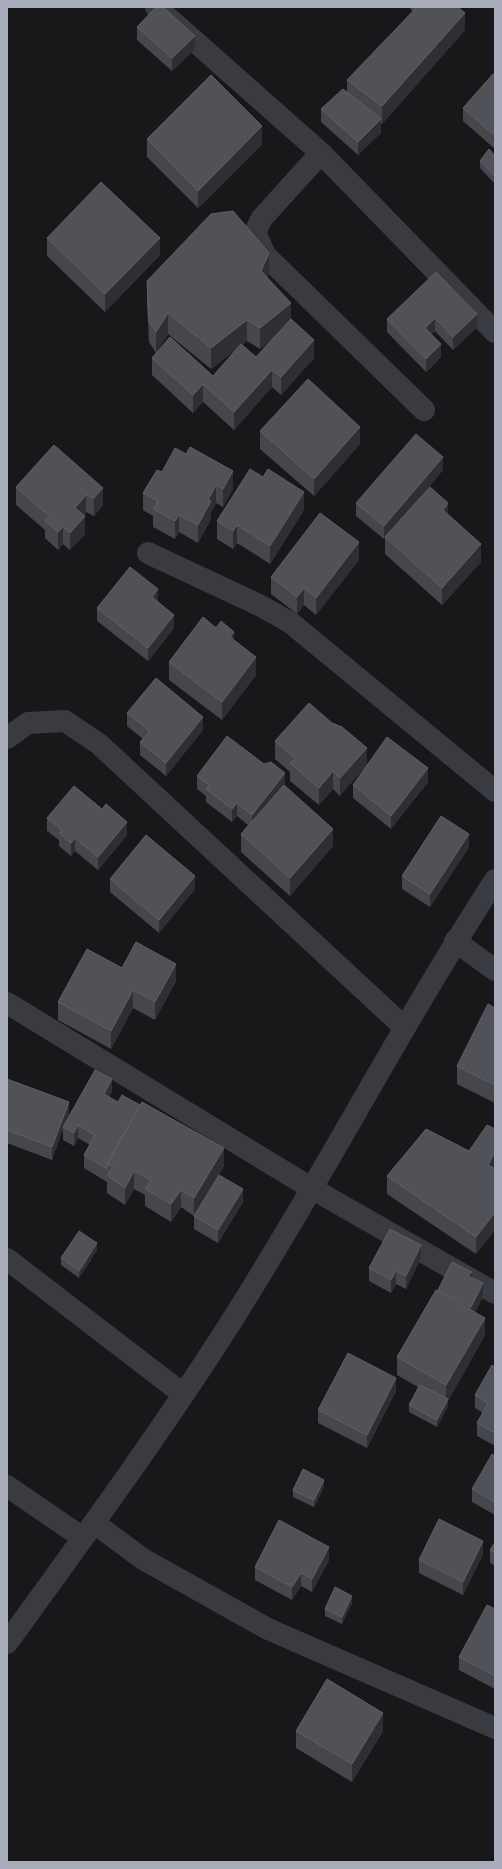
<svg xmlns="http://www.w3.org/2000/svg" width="502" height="1869" font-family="Helvetica,sans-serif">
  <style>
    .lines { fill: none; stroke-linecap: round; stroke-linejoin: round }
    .street { stroke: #3a3a41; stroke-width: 22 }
    .wall { fill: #46474c; fill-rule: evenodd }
    .shaded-wall { fill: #2f2f33 }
    .building { fill: #515258; stroke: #5f6067 }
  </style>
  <rect width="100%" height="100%" fill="#18171a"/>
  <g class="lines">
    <path class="street" d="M156 7 321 153 495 332
      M321 153 262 218 255 232 265 255 424 410
      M148 553 261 606 291 623 495 791
      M7 738 28 723 65 721 99 744 405 1028
      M455 941 495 970
      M7 1003 311 1188 495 1293
      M7 1259 183 1394
      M7 1486 83 1538
      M94 1523 143 1559 268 1629 495 1728
      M7 1643C84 1537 161 1432 231 1322 323 1177 402 1024 495 880"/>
  </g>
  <path class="wall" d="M409 7H458L465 30 382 124 381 123V133L358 155 321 122V109L347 92V80L413 12Z
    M137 27 195 49 172 71 137 40Z
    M495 75V149L463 121V108Z
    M147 139 262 144 198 208 147 157Z
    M495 156V184L480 168V161Z
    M47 238 160 255 105 312 47 256Z
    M436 272 477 327 453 350 435 331 432 334 441 357 426 372 387 332V319Z
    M269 273 267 277 291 319 314 358 281 395 272 387 234 430 203 402 193 413 152 375V358L213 376 238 348 211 369 168 334 156 353 149 342 147 302V281ZM274 338 256 357 242 345 247 341 260 349Z
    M260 431 360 444 314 496 260 449Z
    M54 445 103 505 94 516 86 512 84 515 85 534 70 550 63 544 58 550 45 538V530L16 505V487Z
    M443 470 411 508 448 514 481 562 442 605 385 554V538L384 539 356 516V503Z
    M162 472 233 489 223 507 216 503 211 512V519L198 543 179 532 175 539 153 527V516L143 510V493Z
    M304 510 270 564 237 543 233 549 217 539V521Z
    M359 560 316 615 304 605 297 614 271 594V577Z
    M158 602 174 628 148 661 97 621V608Z
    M216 628 234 640 256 675 222 720 169 680V662Z
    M127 713 203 730 166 776 140 755V742L143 739 127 726Z
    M332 723 342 727 340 796 333 789 319 805 290 781V772L275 759V741Z
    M197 776 285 786 333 846 290 896 241 852V834L248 825 237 816 232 822 206 802V796L197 789Z
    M428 782 391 829 353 798V785Z
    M47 818 127 835 98 870 75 851 71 856 59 846V840L47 831Z
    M469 847 430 907 402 889V876Z
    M110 879 195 889 159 933 110 892Z
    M176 981 155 1020 133 1008 111 1049 58 1020V1002Z
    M495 1008V1103L457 1084V1066Z
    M7 1080 69 1115 66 1122 112 1092 109 1097 224 1166 194 1216 181 1207 171 1222 145 1206V1195L134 1189 125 1205 107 1193V1182L84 1168V1155L90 1145 78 1138 74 1146 63 1140V1129L52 1160 7 1143Z
    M495 1129V1230L476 1254 387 1194V1176L469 1151Z
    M243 1202 218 1243 194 1229V1216Z
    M97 1250 79 1278 61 1265V1258Z
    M421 1258 406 1289 396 1284 391 1293 369 1281V1268Z
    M472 1278 483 1296 475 1312 485 1335 448 1401V1406L437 1427 409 1412V1405L418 1387 397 1375V1357L438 1290Z
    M495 1367V1446L477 1436V1423L483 1413 475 1408V1395Z
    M396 1391 367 1448 318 1423V1410Z
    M495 1456V1515L472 1502V1489Z
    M324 1487 314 1507 293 1497V1490Z
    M495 1542V1566L490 1563V1550Z
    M483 1554 463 1595 419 1573V1560Z
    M329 1560 312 1592 301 1586 292 1600 255 1580V1567Z
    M352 1603 342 1624 325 1616V1609Z
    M495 1609V1689L459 1670V1657Z
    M296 1731H383L352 1782 296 1748Z"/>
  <path class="shaded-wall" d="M465 13V30L382 124V106Z
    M195 36V49L172 71V58Z
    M381 119V133L358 155V142Z
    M262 126V144L198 208V191Z
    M160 238V255L105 312V294Z
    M269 253V273L261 292V271Z
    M291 303V324L260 349V328Z
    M168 313V334L156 353V332Z
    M477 314V327L453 350V337Z
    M435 318V331L425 341V328Z
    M247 320V341L211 369V348Z
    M314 340V358L281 395V377Z
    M441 344V357L426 372V359Z
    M272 370V387L234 430V412Z
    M203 384V402L193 413V395Z
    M360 427V444L314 496V479Z
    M443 457V470L386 537H385V538L384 539V526Z
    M233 471V489L223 507V489Z
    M216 485V503L211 512V519L198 543V525L208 500Z
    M103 488V505L94 516V498Z
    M304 492V510L270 564V546Z
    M86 495V512L75 525V508Z
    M448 503V521L443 510Z
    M179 515V532L175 539V521Z
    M85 516V534L70 550V533Z
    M237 525V543L233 549V531Z
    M63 527V544L58 550V532Z
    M359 542V560L316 615V598Z
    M481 544V562L442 605V588Z
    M304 588V605L297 614V597Z
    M158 589V602L152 597Z
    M174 615V628L148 661V648Z
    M234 632V650L230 637Z
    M256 657V675L222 720V702Z
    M203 717V730L166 776V763Z
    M367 748V765L340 796V778Z
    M428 768V782L391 829V816Z
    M333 771V789L319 805V788Z
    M285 773V786L252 828V815Z
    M237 803V816L232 822V809Z
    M127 822V835L98 870V857Z
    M333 829V846L290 896V878Z
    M469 834V847L430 907V894Z
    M75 838V851L71 856V843Z
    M195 876V889L159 933V920Z
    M176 964V981L155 1020V1002Z
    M133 990V1008L111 1049V1031Z
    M112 1079V1092L104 1107V1094Z
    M69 1102V1115L64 1127H63V1129L52 1160V1147Z
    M78 1125V1138L74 1146V1133Z
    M224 1148V1166L194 1216V1198Z
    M495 1152V1170L488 1165Z
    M134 1171V1189L125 1205V1188Z
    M243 1189V1202L218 1243V1230Z
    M181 1190V1207L171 1222V1204Z
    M495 1212V1230L476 1254V1237Z
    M97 1243V1250L79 1278V1271Z
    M421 1245V1258L406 1289V1276Z
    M396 1271V1284L391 1293V1280Z
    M472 1272V1285L468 1276Z
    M483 1283V1296L471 1320V1307Z
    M485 1318V1335L448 1401V1406L437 1427V1420L446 1402V1385Z
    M396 1378V1391L367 1448V1435Z
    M324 1480V1487L314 1507V1500Z
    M483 1541V1554L463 1595V1582Z
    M329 1547V1560L312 1592V1579Z
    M301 1573V1586L292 1600V1587Z
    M352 1596V1603L342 1624V1617Z
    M383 1713V1731L352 1782V1764Z"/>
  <path class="building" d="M156 7H163L195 36 172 58 137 27Z
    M417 7H458L465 13 382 106 347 80Z
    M493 74 495 75V136L463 108Z
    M211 75 262 126 198 191 147 139Z
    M343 89 381 119 358 142 321 109Z
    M489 149 495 156V177L480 161Z
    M101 182 160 238 105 294 47 238Z
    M233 211 269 253 261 271 291 303 260 328 247 320 211 348 168 313 156 332 149 321 147 281 211 214Z
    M436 272 477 314 453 337 435 318 425 328 441 344 426 359 387 319Z
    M291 319 314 340 281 377 272 370 234 412 203 384 193 395 152 358 170 337 213 376 241 344 256 357Z
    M308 379 360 427 314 479 260 431Z
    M416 434 443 457 384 526 356 503Z
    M54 445 103 488 94 498 86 495 75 508 85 516 70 533 63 527 58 532 45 521 49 516 16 487Z
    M190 447 233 471 223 489 216 485 208 500 211 501 198 525 179 515 175 521 153 509 158 501 143 493 157 470 162 472 175 448 186 454Z
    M250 469 263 477 268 469 304 492 270 546 237 525 233 531 217 521Z
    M430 487 448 503 443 510 481 544 442 588 385 537Z
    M320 513 359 542 316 598 304 588 297 597 271 577Z
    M130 567 158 589 152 597 174 615 148 648 97 608Z
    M203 617 216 628 221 621 234 632 230 637 256 657 222 702 169 662Z
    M156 678 203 717 166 763 140 742 150 731 127 713Z
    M309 703 332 723 342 727 367 748 340 778 333 771 319 788 290 763 296 759 275 741Z
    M227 736 264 764 271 762 285 773 252 815 237 803 232 809 206 789 209 785 197 776Z
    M387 737 428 768 391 816 353 785Z
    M284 785 333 829 290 878 241 834Z
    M74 786 102 809 106 804 127 822 98 857 75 838 71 843 59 833 62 830 47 818Z
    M441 816 469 834 430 894 402 876Z
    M146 835 195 876 159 920 110 879Z
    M136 942 176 964 155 1002 133 990 111 1031 58 1002 87 949 122 968Z
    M488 1004 495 1008V1085L457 1066Z
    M95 1070 112 1079 104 1094 118 1102 122 1095 140 1105 107 1164V1169L84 1155 95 1135 78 1125 74 1133 63 1127Z
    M7 1079 69 1102 52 1147 7 1130Z
    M142 1102 224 1148 194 1198 181 1190 171 1204 145 1189 151 1180 134 1171 125 1188 107 1175 113 1167 107 1164Z
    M487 1125 495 1129V1152L488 1165 495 1169V1212L476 1237 387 1176 426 1129 469 1151Z
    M219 1175 243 1189 218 1230 194 1216Z
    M390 1229 421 1245 406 1276 396 1271 391 1280 369 1268Z
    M79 1231 97 1243 79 1271 61 1258Z
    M452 1262 472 1272 468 1276 483 1283 471 1307 438 1290Z
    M436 1290 485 1318 446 1385 397 1357Z
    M348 1353 396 1378 367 1435 318 1410Z
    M492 1365 495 1367V1433L477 1423 488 1403 475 1395Z
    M420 1385 448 1399 437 1420 409 1405Z
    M492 1454 495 1456V1502L472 1489Z
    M303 1469 324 1480 314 1500 293 1490Z
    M439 1519 483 1541 463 1582 419 1560Z
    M279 1520 329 1547 312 1579 301 1573 292 1587 255 1567Z
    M495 1542V1553L490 1550Z
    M335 1587 352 1596 342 1617 325 1609Z
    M487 1605 495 1609V1676L459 1657Z
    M327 1679 383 1713 352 1764 296 1731Z"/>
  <rect width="502" height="1869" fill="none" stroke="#a9acba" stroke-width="16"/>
</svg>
